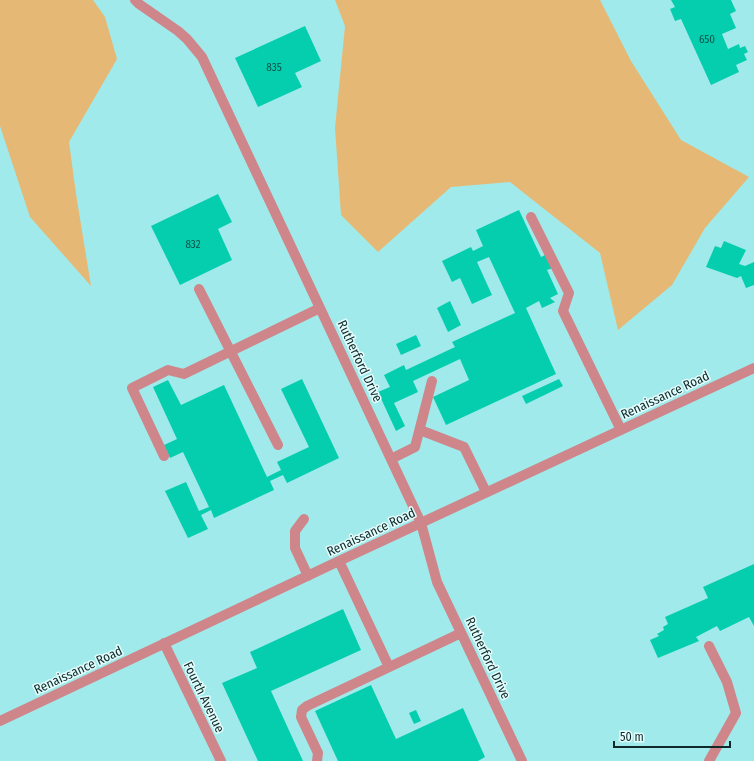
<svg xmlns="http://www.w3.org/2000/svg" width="754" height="761" font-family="'Fira Sans Condensed',sans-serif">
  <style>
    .built { fill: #a0eaeb }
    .green { fill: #e6b875 }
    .building { fill: #05ceae }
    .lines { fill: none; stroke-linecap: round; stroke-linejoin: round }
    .minor { stroke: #cf868a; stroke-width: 10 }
    .labels { text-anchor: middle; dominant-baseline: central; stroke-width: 3; stroke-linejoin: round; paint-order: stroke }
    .number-label { font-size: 11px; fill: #0c524b }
    .street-label { font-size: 13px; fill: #0f292a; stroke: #e4fdfd }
  </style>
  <rect width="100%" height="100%" fill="#b7f8f8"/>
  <path class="built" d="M0 0H754V761H0Z"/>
  <path class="green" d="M0 0H93L105 17 117 59 69 142 76 194 91 286 30 217 0 126Z
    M335 0H600L631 61 681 140 749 177 705 228 672 285 618 330 600 253 510 182 451 187 378 252 341 215 335 128 345 26Z"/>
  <path class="building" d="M671 0H731L736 11 730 14 736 28 722 34 728 49 739 44 740 48 745 46 748 52 744 54 747 60 736 65 739 72 711 85 681 19 675 21 670 9 675 7Z
    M305 26 321 61 295 73 302 87 258 107 235 58Z
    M218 194 232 222 218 229 232 260 180 285 151 226Z
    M519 210 541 257 547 254 553 268 547 270 558 294 550 298 555 302 542 308 539 301 526 308 556 374 446 425 433 397 469 380 460 359 413 381 418 392 394 403 405 426 396 431 378 392 390 387 384 375 404 365 406 370 455 347 452 342 515 313 489 257 477 262 492 295 472 304 460 278 452 282 442 261 471 247 473 251 483 246 476 230Z
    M724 241 746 250 739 264 745 266 754 262V285L746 288 741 276 737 278 706 267 715 246 721 248Z
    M450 301 461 325 448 332 437 308Z
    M416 335 421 346 401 355 396 344Z
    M302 379 339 458 287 483 283 475 270 481 274 490 214 518 211 510 201 515 208 529 188 538 165 491 186 482 199 511 209 507 183 452 170 458 164 445 177 439 153 387 168 380 181 405 224 385 267 477 281 470 277 462 309 447 281 389Z
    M559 379 563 386 526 404 522 396Z
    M754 564V626L749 617 720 631 717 626 696 637 699 641 658 658 650 640 659 636 657 634 664 630 663 627 668 624 665 617 708 598 703 587Z
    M343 609 361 650 271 691 303 761H258L222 683 257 668 250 652Z
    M371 685 396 739 463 708 485 757 478 761H338L315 711Z
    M416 710 421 721 414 724 409 713Z"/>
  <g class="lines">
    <path class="minor" d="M135 0 139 4 178 31 187 39 202 57 421 523 437 582 522 761
      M531 217 569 293 563 311 621 430
      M199 289 278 445
      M420 430 464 447 486 492
      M164 456 132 388 168 370 184 374 320 308
      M391 459 415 447 432 381
      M304 519 295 531V548L308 576
      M339 561 389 667
      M164 643 221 761
      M709 646 727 682 736 713 709 761
      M0 721 339 561 754 368
      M317 761 318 753 301 717 302 710 307 706 461 633"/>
  </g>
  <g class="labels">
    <g class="number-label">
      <text x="707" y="39">650</text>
      <text x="274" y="67">835</text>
      <text x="193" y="244">832</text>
    </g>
    <g class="street-label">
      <text transform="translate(360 361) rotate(65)">Rutherford Drive</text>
      <text transform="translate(665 395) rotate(-25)">Renaissance Road</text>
      <text transform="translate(371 532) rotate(-25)">Renaissance Road</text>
      <text transform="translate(488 658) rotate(65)">Rutherford Drive</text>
      <text transform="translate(78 670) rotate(-25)">Renaissance Road</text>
      <text transform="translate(204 697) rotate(64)">Fourth Avenue</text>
    </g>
  </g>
  <path d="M614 741v6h116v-6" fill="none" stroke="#0f292a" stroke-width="2"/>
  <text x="620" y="741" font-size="12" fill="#0f292a" stroke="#e4fdfd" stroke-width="3" paint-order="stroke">50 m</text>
</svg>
